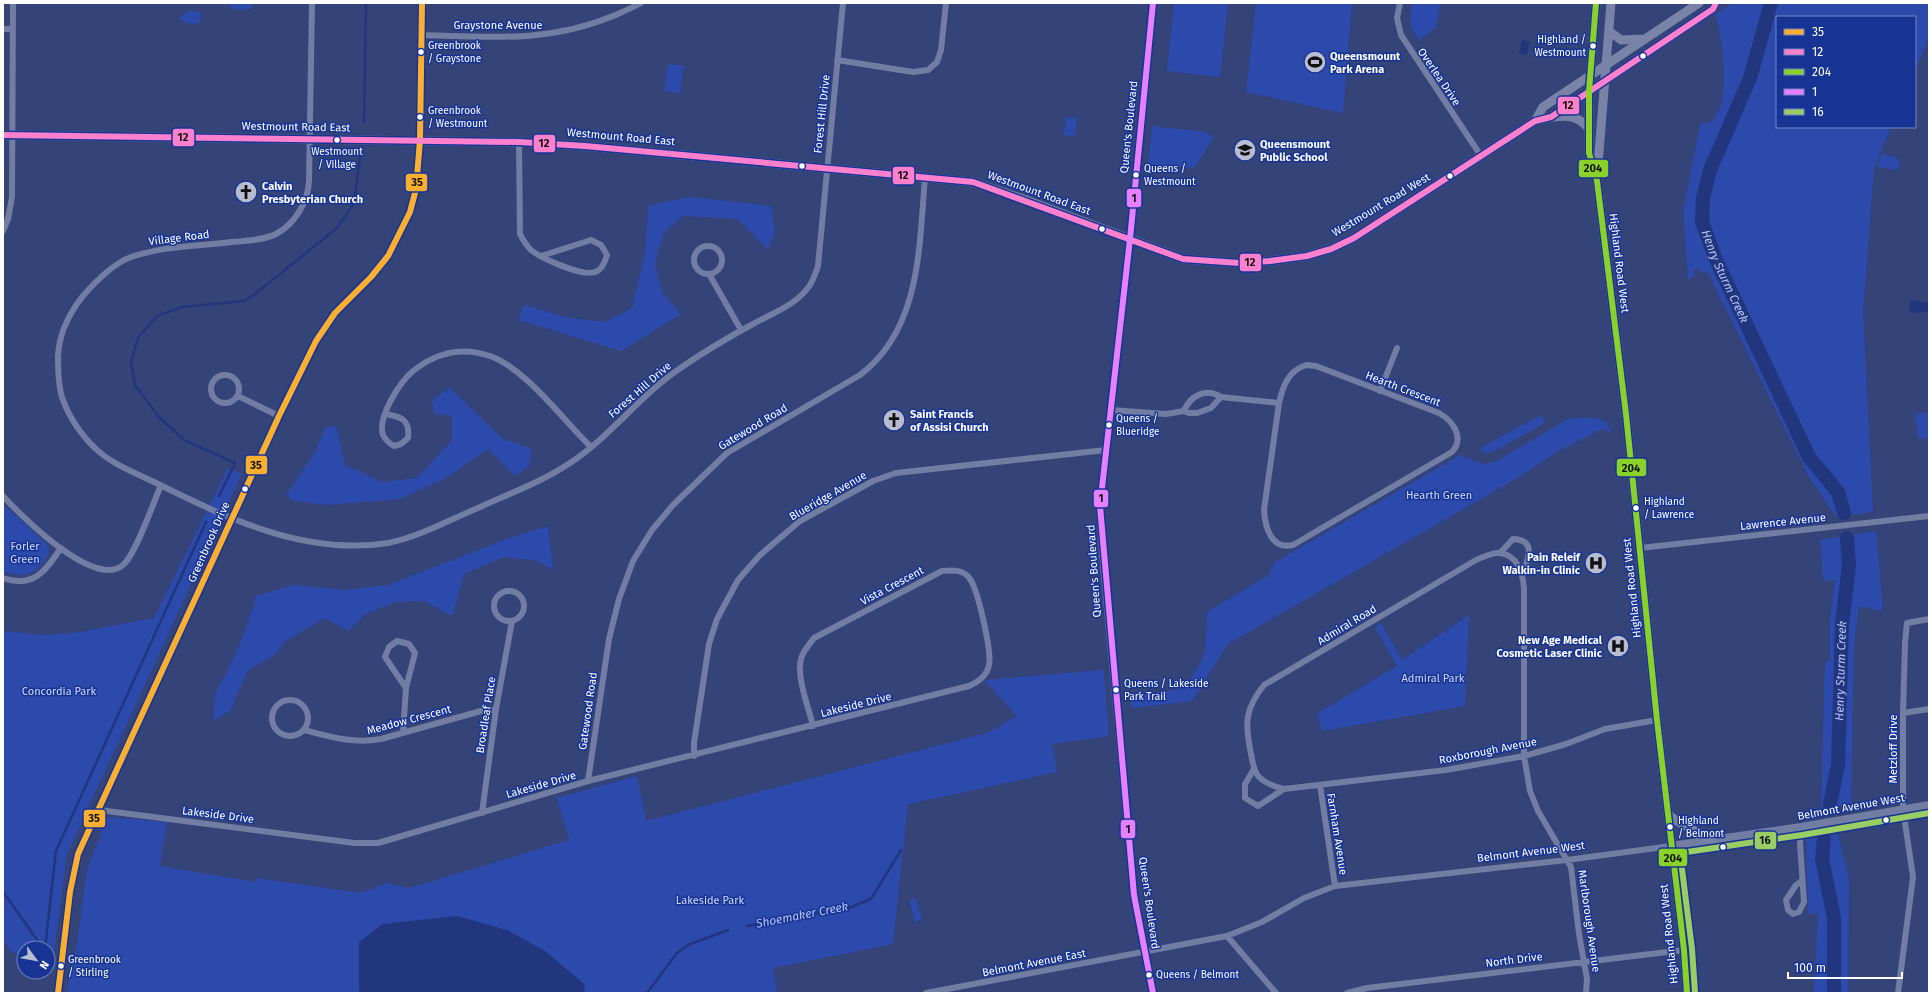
<svg xmlns="http://www.w3.org/2000/svg" width="1932" height="996" font-family="'Fira Sans',sans-serif">
  <style>
    .green { fill: #2c4aac }
    .water { fill: #22367e }
    .lines { fill: none; stroke-linecap: round; stroke-linejoin: round }
    .stream { stroke: #22367e; stroke-width: 2.5 }
    .river { stroke: #22367e; stroke-width: 14 }
    .minor { stroke: #727da3; stroke-width: 6 }
    .tertiary { stroke: #727da3; stroke-width: 8 }
    .secondary { stroke: #7883a7; stroke-width: 9 }
    .bus-1-casing { stroke: #173495; stroke-width: 9 }
    .bus-2-casing { stroke: #173495; stroke-width: 9 }
    .bus-3-casing { stroke: #173495; stroke-width: 9 }
    .bus-4-casing { stroke: #173495; stroke-width: 9 }
    .bus-5-casing { stroke: #173495; stroke-width: 9 }
    .bus-1 { stroke: #faaf30; stroke-width: 6 }
    .bus-2 { stroke: #ff80cc; stroke-width: 6 }
    .bus-3 { stroke: #8ad12a; stroke-width: 6 }
    .bus-4 { stroke: #e780ff; stroke-width: 6 }
    .bus-5 { stroke: #9acd63; stroke-width: 6 }
    .bus-dot { fill: #fff; stroke: #173495; stroke-width: 1.5 }
    .labels { text-anchor: middle; dominant-baseline: central; stroke-width: 3; stroke-linejoin: round; paint-order: stroke }
    .bus-label { font-size: 10px; fill: #fff; stroke: #173495; text-anchor: start }
    .street-label { font-size: 11px; fill: #fff; stroke: #173495 }
    .poi-label { font-size: 11px; font-weight: bold; fill: #fff; stroke: #173495; text-anchor: start }
    .park-label { font-size: 11px; fill: #d0dafc; stroke: #173495 }
    .water-label { font-size: 12px; font-style: italic; fill: #b5c5f8; stroke: #173495 }
    .line-badge { stroke: #173495; stroke-width: 1.5 }
    .pale-badge-label { font-size: 11px; text-anchor: middle; font-weight: bold; fill: #111 }
  </style>
  <rect width="100%" height="100%" fill="#344378"/>
  <path class="green" d="M231 3H252V9H230Z
    M1174 3H1228L1220 77 1167 71Z
    M1256 3H1352L1343 113 1246 92Z
    M1412 3H1440L1436 28 1419 40C1408 26 1410 20 1412 3Z
    M1733 3H1929V38L1915 71V17H1777V127H1891L1874 168 1863 312 1873 512 1836 517 1808 475 1710 277 1706 271 1702 274 1698 268 1693 271 1695 276 1688 279 1683 212 1700 124 1713 121C1716 115 1721 107 1722 101 1726 83 1723 31 1715 15Z
    M191 10 202 14V17L198 24 188 23 180 20 181 16Z
    M668 64 684 66 680 93 664 91Z
    M1066 117 1077 118 1075 136 1064 135Z
    M1152 126 1205 132 1214 137 1194 168 1161 167 1147 174Z
    M1882 153 1899 159V170L1877 167Z
    M690 197 771 206 775 233 768 250 738 219 683 216 664 233 655 263 662 293 681 314 621 351 519 320 524 305 568 318 605 322 632 308 644 258 649 205Z
    M450 388 502 438 532 449 529 466 515 476 488 449 444 479 400 499 326 505 294 501 286 495 316 450 325 428 336 425 345 465 383 482 417 478 452 440V416L434 413 432 400Z
    M1929 412V438L1918 439 1915 414Z
    M1541 415 1545 423 1493 452 1484 453 1480 448Z
    M1580 418H1595L1606 422 1612 433 1602 429 1559 451 1507 484 1228 644 1192 701 1131 708 1130 696 1182 689C1208 658 1206 651 1207 612L1267 576 1275 562 1460 455 1483 464 1495 462 1568 419Z
    M228 468 242 474 67 854 51 973 48 971V948H24V958L11 951 3 940V631L42 635 74 633 154 618Z
    M3 504 48 545 49 554C36 575 27 578 3 572Z
    M548 526 553 570 534 560 504 557 464 574 452 616 424 601 395 602 366 614 348 631 325 618 284 642 275 655 248 670 230 711 213 721 215 694 233 660 247 626 256 596 294 585 344 590 388 585 509 538Z
    M1876 531 1883 611 1859 606 1854 645 1851 805 1821 808 1825 662 1830 660V621L1835 580 1823 581 1820 540Z
    M1469 615 1465 706 1322 731 1318 713 1397 666 1375 627 1381 623 1402 660Z
    M1104 670 1109 736 1052 744 1057 772 908 804 893 944 773 968 777 993H67L72 957 76 951 87 869 108 817 167 822 160 866 256 882V878L360 893 387 883 409 888 569 840 557 798 637 776 646 821 987 733 1017 716 984 680Z
    M1838 834 1849 879 1848 993H1814L1818 913 1808 914 1806 839Z
    M916 898 922 920 915 922 909 900Z"/>
  <path class="water" d="M1522 40 1530 42 1527 55 1519 53Z
    M1911 300 1928 303V312L1912 313 1909 311Z
    M457 916 507 930 545 951 584 984 585 993H364L359 991V942L383 924Z"/>
  <g class="lines">
    <path class="stream" d="M364 122 366 3
      M219 496 235 463 184 440 159 417 135 385 131 362 138 338 157 316 182 307 244 301 255 294 337 228 354 203 360 158
      M3 892 43 948
      M747 926 849 908 871 899 901 850
      M45 948 56 851 206 522
      M647 993 677 953 688 945 728 930"/>
    <g class="river">
      <path id="s1" d="M1771 3 1750 78 1710 170 1703 198 1702 222 1716 260 1809 457 1838 492 1844 513"/>
      <path id="s2" d="M1830 804 1838 765 1842 625 1849 565 1847 538"/>
      <path d="M1824 839 1822 859 1834 918V993"/>
    </g>
    <path class="minor" d="M312 3 309 181C308 202 295 224 276 234 264 240 246 241 232 242 199 246 163 246 131 257 112 264 95 282 82 297 69 314 59 333 58 356 58 368 58 388 63 400 69 417 82 436 95 448 111 464 136 473 156 483 229 519 305 556 388 543 419 537 449 520 478 508 508 494 542 482 570 463 611 436 641 394 682 367 705 351 729 337 753 324 771 314 795 305 807 289 813 282 815 275 818 266L843 3
      M1400 3 1397 18 1401 35 1481 156
      M3 29H12
      M421 35C490 37 548 43 613 16 622 12 632 8 641 3
      M837 60 913 72 928 70 937 62 941 50 946 3
      M519 142 520 234C523 240 526 245 531 250 541 258 582 277 595 272 602 270 605 262 607 255L601 245 591 240 541 256
      M3 231 8 219 12 197 13 3
      M694 260a14 14 0 1 1 28 0a14 14 0 1 1-28 0Z
      M709 274 741 330
      M1306 365 1316 366 1439 413C1453 421 1465 438 1452 452L1293 545C1271 550 1265 527 1264 510L1279 403C1283 386 1288 371 1306 365Z
      M211 389a14 14 0 1 1 28 0a14 14 0 1 1-28 0Z
      M1380 391 1397 348
      M238 396 279 416
      M1111 410 1166 414 1184 411 1189 413H1197L1211 408 1221 397
      M1184 411C1190 396 1206 387 1221 397L1279 403
      M386 414C402 417 410 420 408 438L401 444 394 446C389 443 385 440 383 435 377 417 400 382 413 371 422 364 432 358 442 355 457 350 475 351 490 356 525 368 564 421 591 447
      M3 496C21 516 98 593 125 563 137 550 153 504 161 485
      M1640 548 1929 516
      M1500 553 1513 539C1537 540 1528 558 1523 574
      M3 578C34 589 46 570 61 548
      M494 606a15 15 0 1 1 30 0a15 15 0 1 1-30 0Z
      M272 718a18 18 0 1 1 36 0a18 18 0 1 1-36 0Z
      M1903 713 1929 709
      M304 730C330 737 353 744 381 739L481 711 496 709
      M403 732 406 688 415 653 409 644 397 641 389 647 385 657 406 688
      M694 756V743L709 644 717 619 738 580 760 555 800 521 873 481 896 473 1106 450
      M1254 769 1245 784V798L1258 806 1284 789
      M588 781 609 639 619 599 633 561 652 530 673 505 727 453 860 375C921 329 919 247 925 178
      M1320 785 1335 886
      M99 810 354 843H378L588 781 969 686C978 682 987 676 989 665 992 652 978 590 970 579 963 569 953 570 942 571L814 638C809 645 803 651 801 659 796 676 809 709 813 726
      M482 813 496 709 512 621
      M1801 827 1800 843 1804 902 1799 912 1793 914 1788 910 1786 900 1796 885 1802 881
      M1227 936 1276 993
      M926 993 1227 936 1262 922 1304 898 1335 886 1567 860 1671 846
      M1347 993 1367 988 1684 950
      M1586 993 1587 979 1579 934 1571 867 1538 811 1530 791 1524 756V589C1523 574 1518 555 1500 553 1492 552 1483 557 1476 560L1264 685C1244 710 1245 724 1251 754 1253 762 1253 771 1259 777 1266 784 1276 787 1284 789L1446 770 1524 756 1566 744 1605 729 1657 720
      M1898 993 1913 877 1903 809V713L1905 643 1907 623 1929 619"/>
    <path class="tertiary" d="M1671 846 1801 827 1929 805
      M58 993 70 892 78 854 279 416 316 341 335 313 371 277 388 256 410 212 416 189 420 140 422 3
      M1153 993 1134 895 1103 554 1100 506 1130 239 1153 3"/>
    <path class="secondary" d="M1596 3 1589 91V153L1597 181 1626 414 1657 720 1684 950 1687 993
      M1609 31 1621 40 1645 39
      M1553 117C1568 115 1579 116 1589 129
      M1535 121 1543 107 1699 3
      M3 135 519 142 585 146 973 182 1026 200 1183 259 1239 263 1270 261 1307 256 1331 249 1354 238 1535 121 1551 117 1713 9 1716 3
      M1597 177 1611 3
      M1668 814C1681 826 1697 831 1712 840"/>
    <g class="bus-1-casing">
      <path id="bus-1" d="M58 993 70 892 78 854 279 416 316 341 335 313 371 277 388 256 410 212 416 189 420 140 422 3"/>
    </g>
    <g class="bus-2-casing">
      <path id="bus-2" d="M3 135 519 142 585 146 973 182 1183 259 1239 263 1270 261 1307 256 1331 249 1354 238 1535 121 1551 117 1713 9 1716 3"/>
    </g>
    <g class="bus-3-casing">
      <path id="bus-3" d="M1596 3 1589 91V153L1597 181 1626 414 1657 720 1684 950 1687 993"/>
    </g>
    <g class="bus-4-casing">
      <path id="bus-4" d="M1153 3 1130 239 1100 506 1134 895 1153 993"/>
    </g>
    <g class="bus-5-casing">
      <path id="bus-5" d="M1695 992 1692 949 1680 853 1802 835 1929 813"/>
    </g>
    <use href="#bus-1" class="bus-1"/>
    <use href="#bus-2" class="bus-2"/>
    <use href="#bus-3" class="bus-3"/>
    <use href="#bus-4" class="bus-4"/>
    <use href="#bus-5" class="bus-5"/>
  </g>
  <defs>
    <g id="stadium-disc" transform="scale(1.15)"><circle r="9.5" fill="#b8bdd0" stroke="#173495"/><path d="M0-5a6.5 5 0 1 0 0 10a6.5 5 0 1 0 0-10ZM-3.5-1.8h7v3.6h-7Z" fill="#111"/></g>
    <g id="school-disc" transform="scale(1.15)"><circle r="9.5" fill="#b8bdd0" stroke="#173495"/><path d="M0-5L7-2L0 1L-7-2ZM-4 1L0 2.5L4 1V4Q0 6-4 4Z" fill="#111"/></g>
    <g id="church-disc" transform="scale(1.15)"><circle r="9.5" fill="#b8bdd0" stroke="#173495"/><path d="M-1.2-6h2.4v3.5h3.3v2.4h-3.3V6h-2.4V-.1h-3.3v-2.4h3.3Z" fill="#111"/></g>
    <g id="hospital-disc" transform="scale(1.15)"><circle r="9.5" fill="#b8bdd0" stroke="#173495"/><path d="M-5-5h3v3.5h4V-5h3V5h-3V1.5h-4V5h-3Z" fill="#111"/></g>
  </defs>
  <g fill-rule="evenodd">
    <use href="#stadium-disc" x="1315" y="62"/>
    <use href="#school-disc" x="1245" y="150"/>
    <use href="#church-disc" x="246" y="192"/>
    <use href="#church-disc" x="894" y="420"/>
    <use href="#hospital-disc" x="1596" y="563"/>
    <use href="#hospital-disc" x="1618" y="646"/>
  </g>
  <g class="bus-dot">
    <circle cx="1593" cy="46" r="3.5"/>
    <circle cx="421" cy="52" r="3.5"/>
    <circle cx="1643" cy="56" r="3.5"/>
    <circle cx="420" cy="117" r="3.5"/>
    <circle cx="337" cy="140" r="3.5"/>
    <circle cx="802" cy="166" r="3.5"/>
    <circle cx="1136" cy="175" r="3.5"/>
    <circle cx="1450" cy="176" r="3.5"/>
    <circle cx="1102" cy="229" r="3.5"/>
    <circle cx="1109" cy="425" r="3.5"/>
    <circle cx="245" cy="489" r="3.5"/>
    <circle cx="1636" cy="508" r="3.5"/>
    <circle cx="1116" cy="690" r="3.5"/>
    <circle cx="1886" cy="820" r="3.5"/>
    <circle cx="1670" cy="827" r="3.5"/>
    <circle cx="1723" cy="847" r="3.5"/>
    <circle cx="61" cy="966" r="3.5"/>
    <circle cx="1149" cy="975" r="3.5"/>
  </g>
  <g class="labels">
    <g class="bus-label">
      <text x="1586" y="40" text-anchor="end">Highland /<tspan x="1586" dy="13">Westmount</tspan></text>
      <text x="428" y="46">Greenbrook<tspan x="428" dy="13">/ Graystone</tspan></text>
      <text x="428" y="111">Greenbrook<tspan x="428" dy="13">/ Westmount</tspan></text>
      <text x="337" y="152" text-anchor="middle">Westmount<tspan x="337" dy="13">/ Village</tspan></text>
      <text x="1144" y="169">Queens /<tspan x="1144" dy="13">Westmount</tspan></text>
      <text x="1116" y="419">Queens /<tspan x="1116" dy="13">Blueridge</tspan></text>
      <text x="1644" y="502">Highland<tspan x="1644" dy="13">/ Lawrence</tspan></text>
      <text x="1124" y="684">Queens / Lakeside<tspan x="1124" dy="13">Park Trail</tspan></text>
      <text x="1678" y="821">Highland<tspan x="1678" dy="13">/ Belmont</tspan></text>
      <text x="68" y="960">Greenbrook<tspan x="68" dy="13">/ Stirling</tspan></text>
      <text x="1156" y="975">Queens / Belmont</text>
    </g>
    <g class="street-label">
      <text x="498" y="25">Graystone Avenue</text>
      <text transform="translate(1439 77) rotate(56)">Overlea Drive</text>
      <text transform="translate(822 114) rotate(-84)">Forest Hill Drive</text>
      <text transform="translate(296 127) rotate(1)">Westmount Road East</text>
      <text transform="translate(1129 127) rotate(-84)">Queen's Boulevard</text>
      <text transform="translate(621 137) rotate(5)">Westmount Road East</text>
      <text transform="translate(1039 193) rotate(20)">Westmount Road East</text>
      <text transform="translate(1381 205) rotate(-31)">Westmount Road West</text>
      <text transform="translate(179 238) rotate(-7)">Village Road</text>
      <text transform="translate(1619 263) rotate(83)">Highland Road West</text>
      <text transform="translate(1403 389) rotate(21)">Hearth Crescent</text>
      <text transform="translate(640 390) rotate(-41)">Forest Hill Drive</text>
      <text transform="translate(753 427) rotate(-31)">Gatewood Road</text>
      <text transform="translate(828 496) rotate(-30)">Blueridge Avenue</text>
      <text transform="translate(1783 522) rotate(-6)">Lawrence Avenue</text>
      <text transform="translate(209 542) rotate(-66)">Greenbrook Drive</text>
      <text transform="translate(1094 571) rotate(-94)">Queen's Boulevard</text>
      <text transform="translate(892 586) rotate(-28)">Vista Crescent</text>
      <text transform="translate(1632 588) rotate(-96)">Highland Road West</text>
      <text transform="translate(1347 625) rotate(-31)">Admiral Road</text>
      <text transform="translate(856 705) rotate(-14)">Lakeside Drive</text>
      <text transform="translate(588 711) rotate(-82)">Gatewood Road</text>
      <text transform="translate(486 715) rotate(-81)">Broadleaf Place</text>
      <text transform="translate(409 720) rotate(-15)">Meadow Crescent</text>
      <text transform="translate(1893 749) rotate(-90)">Metzloff Drive</text>
      <text transform="translate(1488 751) rotate(-11)">Roxborough Avenue</text>
      <text transform="translate(541 785) rotate(-16)">Lakeside Drive</text>
      <text transform="translate(1851 807) rotate(-10)">Belmont Avenue West</text>
      <text transform="translate(218 815) rotate(7)">Lakeside Drive</text>
      <text transform="translate(1337 834) rotate(81)">Farnham Avenue</text>
      <text transform="translate(1531 852) rotate(-7)">Belmont Avenue West</text>
      <text transform="translate(1149 903) rotate(82)">Queen's Boulevard</text>
      <text transform="translate(1589 921) rotate(82)">Marlborough Avenue</text>
      <text transform="translate(1669 934) rotate(-96)">Highland Road West</text>
      <text transform="translate(1514 960) rotate(-7)">North Drive</text>
      <text transform="translate(1034 963) rotate(-11)">Belmont Avenue East</text>
    </g>
    <g class="poi-label">
      <text x="1330" y="56">Queensmount<tspan x="1330" dy="13">Park Arena</tspan></text>
      <text x="1260" y="144">Queensmount<tspan x="1260" dy="13">Public School</tspan></text>
      <text x="262" y="186">Calvin<tspan x="262" dy="13">Presbyterian Church</tspan></text>
      <text x="910" y="414">Saint Francis<tspan x="910" dy="13">of Assisi Church</tspan></text>
      <text x="1580" y="557" text-anchor="end">Pain Releif<tspan x="1580" dy="13">Walkin-in Clinic</tspan></text>
      <text x="1602" y="640" text-anchor="end">New Age Medical<tspan x="1602" dy="13">Cosmetic Laser Clinic</tspan></text>
    </g>
    <g class="park-label">
      <text x="1439" y="495">Hearth Green</text>
      <text x="25" y="546">Forler<tspan x="25" dy="13">Green</tspan></text>
      <text x="1433" y="678">Admiral Park</text>
      <text x="59" y="691">Concordia Park</text>
      <text x="710" y="900">Lakeside Park</text>
    </g>
    <g class="water-label">
      <text stroke="none"><textPath href="#s1" startOffset="290">Henry Sturm Creek</textPath></text>
      <text stroke="none"><textPath href="#s2" startOffset="134">Henry Sturm Creek</textPath></text>
      <text transform="translate(802 915) rotate(-11)">Shoemaker Creek</text>
    </g>
  </g>
  <g class="line-badge">
    <rect x="1557" y="96" width="23" height="19" rx="4" fill="#ff80cc"/>
    <rect x="172" y="128" width="23" height="19" rx="4" fill="#ff80cc"/>
    <rect x="533" y="134" width="23" height="19" rx="4" fill="#ff80cc"/>
    <rect x="1578" y="159" width="31" height="19" rx="4" fill="#8ad12a"/>
    <rect x="892" y="166" width="23" height="19" rx="4" fill="#ff80cc"/>
    <rect x="405" y="173" width="23" height="19" rx="4" fill="#faaf30"/>
    <rect x="1126" y="188" width="16" height="20" rx="4" fill="#e780ff"/>
    <rect x="1239" y="253" width="23" height="19" rx="4" fill="#ff80cc"/>
    <rect x="245" y="455" width="23" height="20" rx="4" fill="#faaf30"/>
    <rect x="1616" y="458" width="31" height="19" rx="4" fill="#8ad12a"/>
    <rect x="1093" y="489" width="16" height="19" rx="4" fill="#e780ff"/>
    <rect x="83" y="809" width="23" height="19" rx="4" fill="#faaf30"/>
    <rect x="1120" y="819" width="16" height="20" rx="4" fill="#e780ff"/>
    <rect x="1754" y="831" width="23" height="19" rx="4" fill="#9acd63"/>
    <rect x="1658" y="848" width="30" height="19" rx="4" fill="#8ad12a"/>
  </g>
  <g class="pale-badge-label">
    <text x="1568" y="109">12</text>
    <text x="183" y="141">12</text>
    <text x="544" y="147">12</text>
    <text x="1593" y="172">204</text>
    <text x="903" y="179">12</text>
    <text x="417" y="186">35</text>
    <text x="1134" y="202">1</text>
    <text x="1250" y="266">12</text>
    <text x="256" y="469">35</text>
    <text x="1631" y="472">204</text>
    <text x="1101" y="502">1</text>
    <text x="94" y="822">35</text>
    <text x="1128" y="833">1</text>
    <text x="1765" y="844">16</text>
    <text x="1673" y="862">204</text>
  </g>
  <rect width="1932" height="996" fill="none" stroke="#ffffff" stroke-width="8"/>
  <rect x="1776" y="16" width="140" height="112" fill="#173495" stroke="#7485bf"/>
  <rect x="1784" y="29" width="20" height="6" fill="#faaf30" stroke="#7485bf"/>
  <text x="1812" y="36" font-size="12" fill="#ffffff">35</text>
  <rect x="1784" y="49" width="20" height="6" fill="#ff80cc" stroke="#7485bf"/>
  <text x="1812" y="56" font-size="12" fill="#ffffff">12</text>
  <rect x="1784" y="69" width="20" height="6" fill="#8ad12a" stroke="#7485bf"/>
  <text x="1812" y="76" font-size="12" fill="#ffffff">204</text>
  <rect x="1784" y="89" width="20" height="6" fill="#e780ff" stroke="#7485bf"/>
  <text x="1812" y="96" font-size="12" fill="#ffffff">1</text>
  <rect x="1784" y="109" width="20" height="6" fill="#9acd63" stroke="#7485bf"/>
  <text x="1812" y="116" font-size="12" fill="#ffffff">16</text>
  <g transform="translate(36 960) rotate(122)"><circle r="19" fill="#173495" stroke="#7485bf"/>
  <path d="M0-3L7 15L0 10L-7 15Z" fill="#b8bdd0"/>
  <text y="-6" font-size="11" font-weight="bold" text-anchor="middle" fill="#ffffff">N</text>
  </g>
  <path d="M1788 972v6h114v-6" fill="none" stroke="#ffffff" stroke-width="2"/>
  <text x="1794" y="972" font-size="12" fill="#ffffff" stroke="#173495" stroke-width="3" paint-order="stroke">100 m</text>
</svg>
